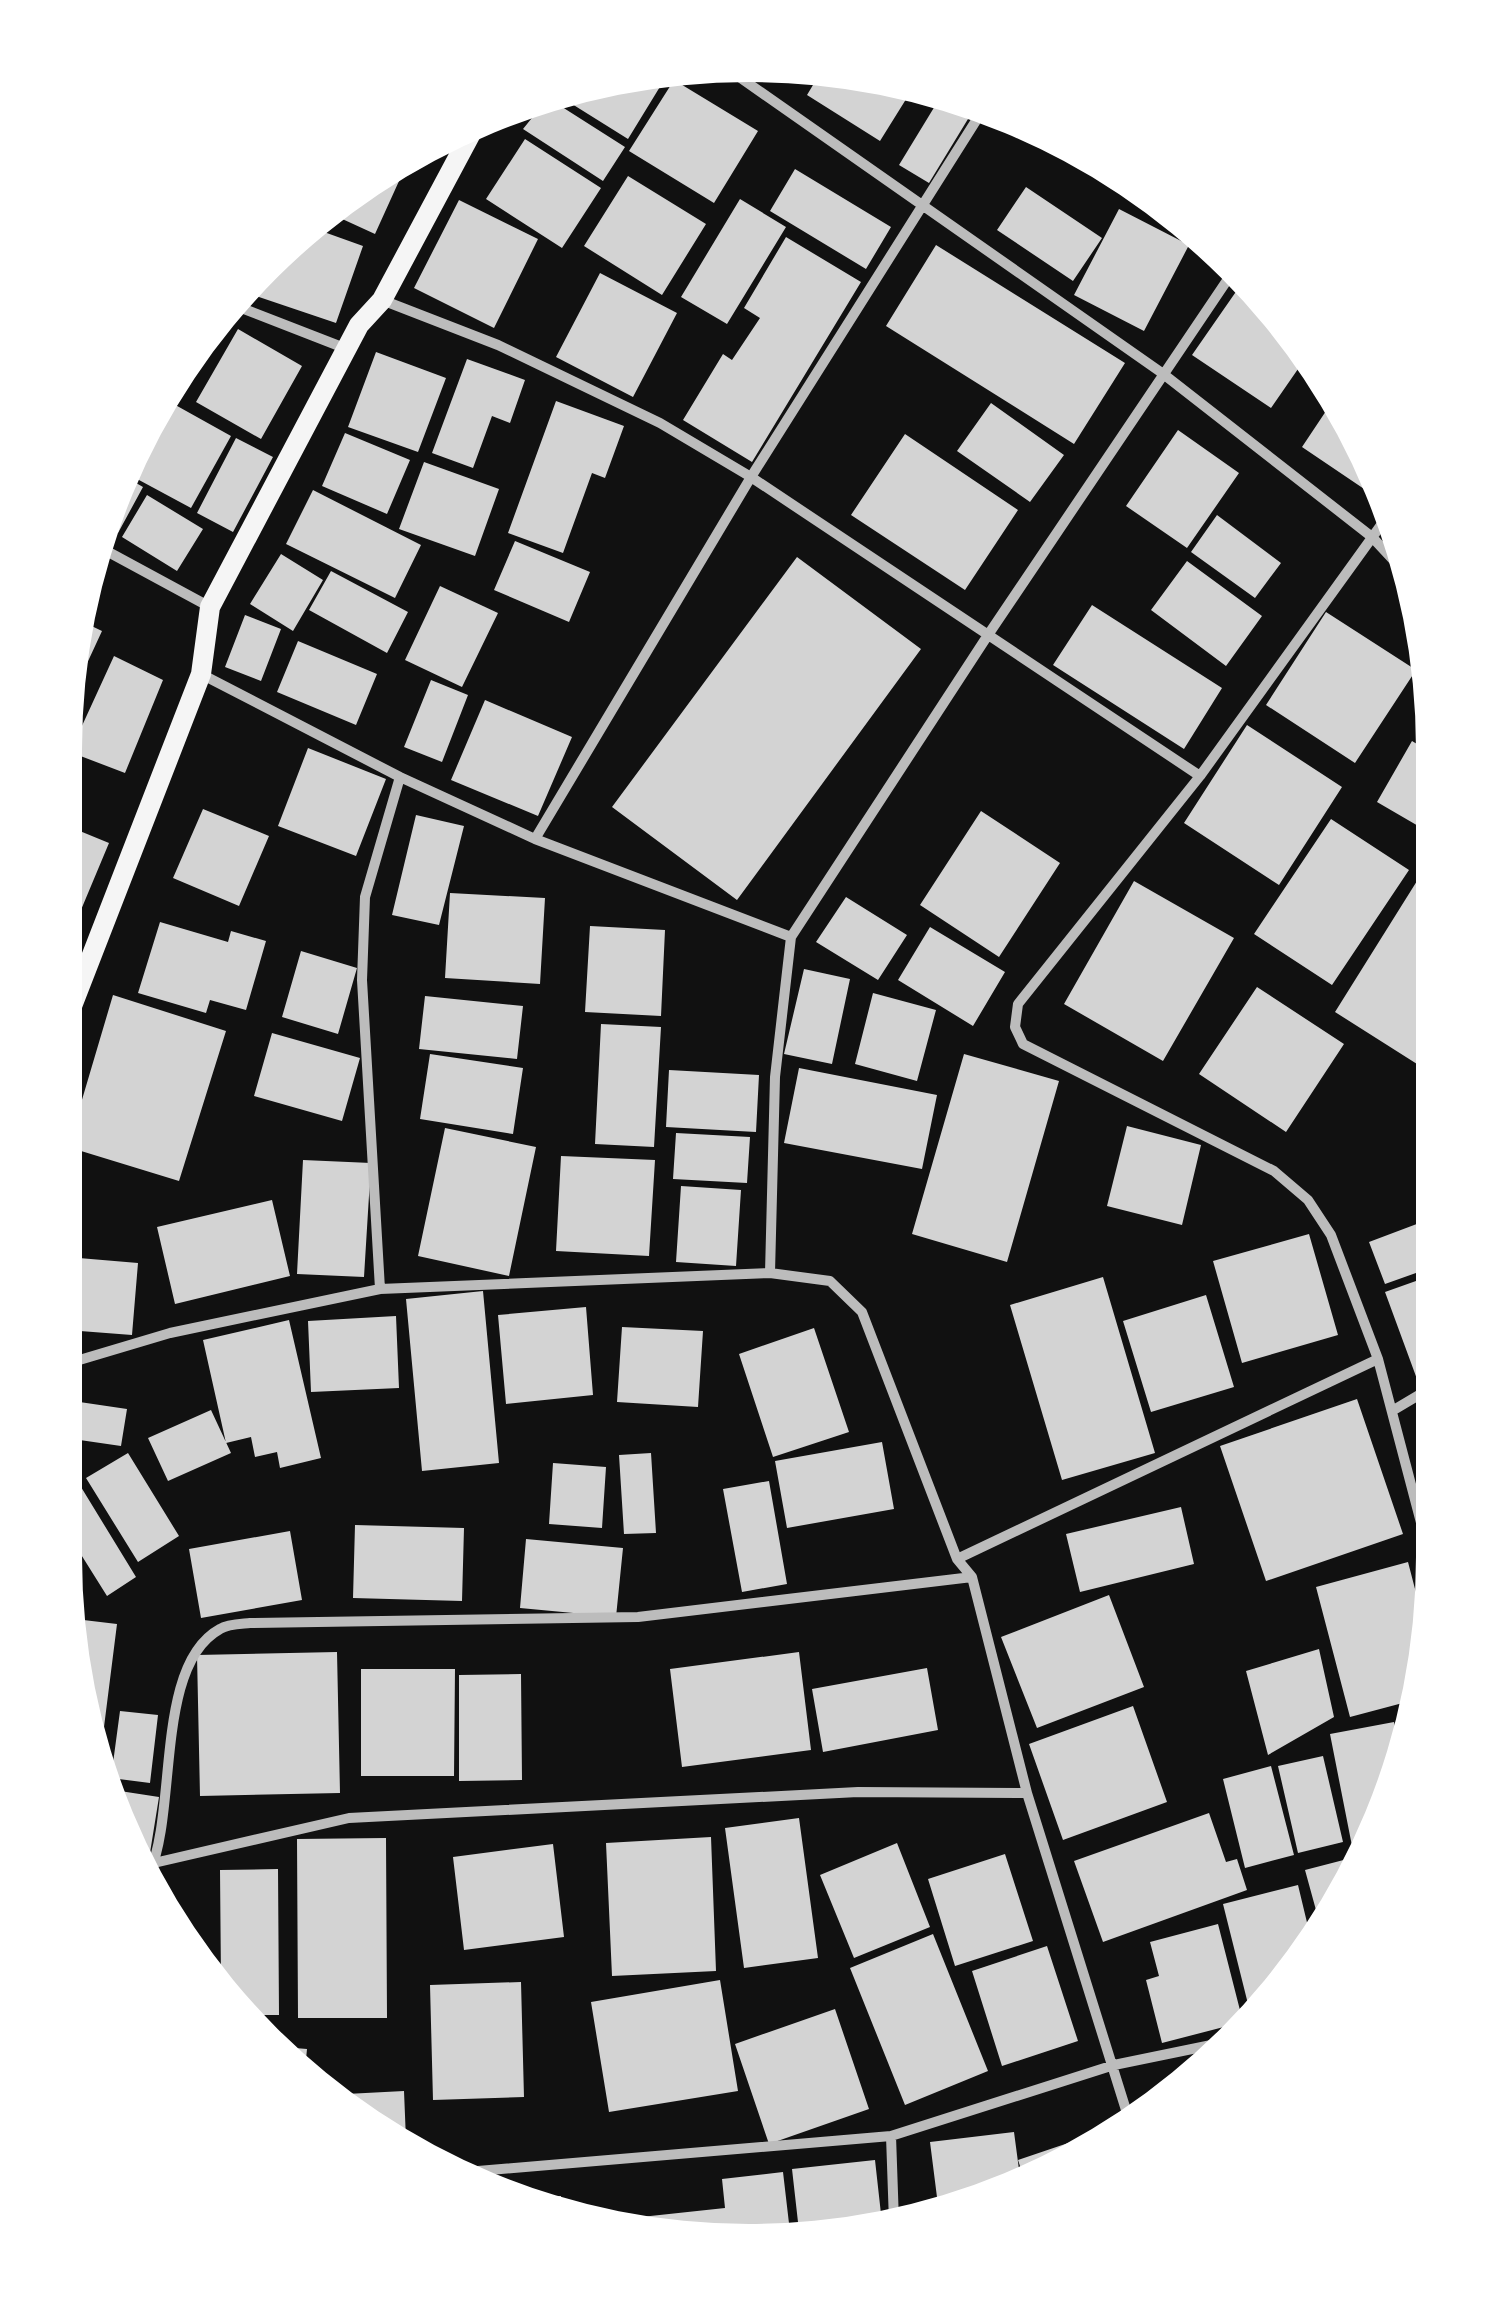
<svg xmlns="http://www.w3.org/2000/svg" width="1499" height="2307" font-family="Merriweather,serif">
  <style>
    .building { fill: #d3d3d3 }
    .lines { fill: none; stroke-linecap: round; stroke-linejoin: round }
    .minor { stroke: #bcbcbc; stroke-width: 10 }
    .secondary { stroke: #f5f5f5; stroke-width: 20 }
  </style>
  <rect width="100%" height="100%" fill="#111"/>
  <path class="building" d="M822 70 838 71 913 88 880 141 807 95Z
    M669 72 628 139 556 94 572 88Z
    M674 80 758 131 714 203 629 151Z
    M548 98 625 147 603 181 523 129Z
    M938 101 968 119 929 183 899 165Z
    M525 139 601 188 562 248 486 199Z
    M409 159 375 234 327 212 332 207Z
    M795 169 891 227 866 269 770 211Z
    M628 176 706 224 662 295 584 246Z
    M1026 187 1102 238 1073 281 997 230Z
    M1145 195 1193 229 1191 231 1141 203Z
    M740 199 786 227 727 324 681 297Z
    M459 200 538 239 494 328 414 288Z
    M1119 209 1189 245 1144 331 1074 295Z
    M310 227 363 246 336 323 256 296 265 270Z
    M786 237 861 282 752 462 683 420 723 354 732 360 760 318 744 308Z
    M936 245 1125 363 1074 444 886 326Z
    M600 273 677 313 633 397 556 357Z
    M1242 283 1292 332 1307 356 1271 408 1192 355Z
    M238 329 302 366 261 439 196 402Z
    M376 352 446 378 418 452 348 427Z
    M467 359 525 380 510 423 492 416 473 468 432 453Z
    M1334 399 1363 446 1380 491 1376 497 1302 447Z
    M556 401 624 426 605 478 592 473 563 553 508 533Z
    M170 402 231 436 191 508 126 473Z
    M991 403 1064 455 1030 502 957 451Z
    M1178 430 1239 473 1187 548 1126 506Z
    M345 433 410 460 387 514 322 486Z
    M905 434 1018 510 965 590 851 515Z
    M236 438 273 457 233 532 197 513Z
    M424 462 499 489 475 556 399 529Z
    M124 476 143 487 118 533 107 527Z
    M313 490 421 545 395 598 286 544Z
    M147 495 203 529 177 571 122 537Z
    M1217 515 1281 563 1255 598 1191 552Z
    M515 541 590 572 569 622 494 590Z
    M281 554 323 580 293 631 250 604Z
    M797 557 921 649 737 900 612 807Z
    M1187 561 1262 616 1226 666 1151 610Z
    M331 571 408 612 387 653 309 610Z
    M440 586 498 613 462 687 405 660Z
    M1092 605 1222 688 1184 749 1053 665Z
    M1326 612 1416 670 1355 763 1266 705Z
    M245 615 281 629 261 681 225 667Z
    M81 621 102 631 71 698V660Z
    M298 641 377 674 356 725 277 692Z
    M114 656 163 680 125 773 70 752Z
    M431 680 468 695 442 762 404 747Z
    M485 700 572 737 538 816 451 780Z
    M1247 725 1342 787 1279 885 1184 823Z
    M1412 741 1432 753V834L1377 802Z
    M308 748 386 779 356 856 278 826Z
    M203 809 269 836 239 906 173 878Z
    M981 811 1060 863 999 957 920 905Z
    M416 815 464 826 439 925 392 915Z
    M1331 819 1409 870 1332 985 1254 934Z
    M70 827 109 843 73 929 69 928Z
    M1432 857 1431 1041 1417 1064 1335 1012Z
    M1134 881 1234 938 1163 1061 1064 1004Z
    M450 893 545 898 540 984 445 978Z
    M846 897 907 935 878 980 816 942Z
    M160 922 228 942 231 931 266 941 246 1010 210 1000 206 1013 138 993Z
    M590 926 665 930 661 1016 585 1012Z
    M930 927 1005 972 973 1026 898 980Z
    M301 951 357 968 338 1034 282 1017Z
    M804 969 850 979 832 1064 784 1054Z
    M1257 987 1344 1044 1286 1132 1199 1074Z
    M873 993 936 1010 917 1081 855 1064Z
    M113 995 226 1031 179 1181 68 1147Z
    M425 996 523 1006 517 1059 419 1049Z
    M601 1024 661 1027 654 1147 595 1144Z
    M272 1033 360 1058 342 1121 254 1096Z
    M430 1054 523 1068 513 1134 420 1119Z
    M964 1054 1059 1081 1007 1262 912 1234Z
    M799 1068 937 1095 922 1169 784 1143Z
    M669 1070 759 1075 756 1132 666 1127Z
    M1127 1126 1201 1145 1182 1225 1107 1206Z
    M445 1128 536 1147 509 1276 418 1256Z
    M676 1133 750 1137 747 1183 673 1179Z
    M561 1156 655 1160 649 1256 556 1251Z
    M303 1160 371 1163 364 1277 297 1274Z
    M681 1186 741 1190 736 1266 676 1262Z
    M272 1200 290 1276 175 1304 157 1227Z
    M1430 1219V1268L1385 1284 1369 1242Z
    M1309 1234 1338 1335 1242 1363 1213 1261Z
    M67 1257 138 1263 132 1335 67 1330Z
    M1430 1276 1429 1384 1421 1390 1385 1292Z
    M1103 1277 1155 1453 1062 1480 1010 1305Z
    M483 1291 499 1463 422 1471 406 1299Z
    M1206 1295 1234 1387 1151 1412 1123 1321Z
    M586 1307 593 1395 506 1404 498 1315Z
    M396 1316 399 1388 311 1392 308 1321Z
    M289 1320 321 1458 280 1468 277 1452 255 1457 251 1437 226 1443 203 1340Z
    M622 1327 703 1331 698 1407 617 1402Z
    M814 1328 849 1432 773 1457 739 1354Z
    M1357 1399 1403 1534 1266 1581 1220 1446Z
    M66 1400 127 1409 121 1446 66 1438Z
    M1429 1400V1438L1416 1405Z
    M211 1410 231 1453 168 1481 148 1438Z
    M882 1442 894 1509 787 1528 775 1461Z
    M128 1453 179 1536 138 1562 86 1478Z
    M651 1453 656 1533 624 1534 619 1455Z
    M553 1463 606 1467 602 1528 549 1524Z
    M769 1481 787 1584 742 1592 723 1489Z
    M81 1487 136 1577 107 1596 65 1529V1497Z
    M1181 1507 1194 1564 1080 1592 1066 1534Z
    M355 1525 464 1528 462 1601 353 1598Z
    M290 1531 302 1600 201 1618 189 1549Z
    M526 1539 623 1548 616 1617 520 1608Z
    M1408 1562 1428 1639 1414 1700 1350 1717 1316 1587Z
    M1109 1595 1144 1687 1037 1728 1001 1637Z
    M75 1619 117 1624 104 1727 93 1726Z
    M1319 1649 1334 1717 1268 1755 1246 1671Z
    M337 1652 340 1793 200 1796 197 1655Z
    M799 1652 811 1750 682 1767 670 1669Z
    M927 1668 938 1730 823 1752 812 1689Z
    M361 1669H455L454 1776H361Z
    M521 1674 522 1780 459 1781V1675Z
    M1133 1706 1167 1802 1063 1840 1029 1744Z
    M120 1711 158 1715 150 1783 111 1778Z
    M1394 1722 1400 1752 1382 1820 1368 1842 1352 1846 1330 1734Z
    M1323 1756 1343 1842 1298 1853 1278 1766Z
    M1271 1766 1294 1855 1245 1868 1223 1779Z
    M107 1789 159 1797 149 1859 141 1858Z
    M1209 1813 1226 1862 1237 1859 1247 1890 1103 1942 1074 1861Z
    M799 1818 818 1958 744 1968 725 1828Z
    M711 1837 716 1971 612 1976 606 1843Z
    M386 1838 387 2018H298L297 1839Z
    M897 1843 930 1927 854 1958 820 1875Z
    M553 1844 564 1937 464 1950 453 1857Z
    M1005 1854 1033 1941 955 1966 928 1879Z
    M1359 1856 1319 1921 1305 1870Z
    M278 1869 279 2015H253L221 1982 220 1870Z
    M1298 1885 1310 1935 1265 2008 1252 2020 1223 1904Z
    M1218 1924 1243 2022 1162 2043 1146 1980 1159 1976 1150 1942Z
    M933 1934 988 2071 905 2105 850 1968Z
    M1047 1946 1078 2041 1002 2066 972 1971Z
    M720 1980 738 2091 609 2112 591 2002Z
    M521 1982 524 2097 433 2100 430 1985Z
    M835 2009 869 2109 769 2144 735 2044Z
    M283 2047 307 2049 305 2070 303 2069Z
    M404 2091 406 2140 327 2095Z
    M1014 2132 1020 2177 939 2213 930 2142Z
    M1077 2140 1080 2149 1023 2175 1018 2160Z
    M875 2160 882 2223 799 2231 792 2169Z
    M783 2172 790 2232 705 2241 642 2228 641 2217 725 2208 722 2179Z
    M561 2196 562 2212 514 2198Z"/>
  <g class="lines">
    <path class="minor" d="M725 67 1162 373 1372 537 1412 580
      M382 300 498 345 660 423 751 477 1200 776
      M231 304 347 349
      M1389 514 1200 776 1018 1004 1015 1027 1023 1044 1274 1171 1308 1200 1331 1235 1378 1359 1429 1553
      M101 548 210 607
      M201 674 400 777 535 839 791 937
      M535 839 751 477 984 108
      M770 1273 775 1077 791 937 988 635 1234 270
      M380 1289 362 980 365 897 400 777
      M66 1364 170 1333 380 1289 770 1273 830 1281 862 1312 957 1559 972 1577 1027 1793 1131 2126
      M1392 1411 1429 1389
      M957 1559 1378 1359
      M154 1863 349 1818 858 1792 1027 1793
      M149 1874C178 1812 154 1665 220 1629 228 1624 241 1624 250 1623L638 1617 972 1577
      M891 2136 894 2222
      M466 2172 891 2136 1114 2065 1226 2042"/>
    <path class="secondary" d="M69 1014 201 674 210 607 359 325 382 300 476 124"/>
  </g>
  <path d="M0 0H1499V2307H0ZM749 82H749A667 667 0 0 1 1416 749V1557A667 667 0 0 1 749 2224H749A667 667 0 0 1 82 1557V749A667 667 0 0 1 749 82Z" fill="#fff" fill-rule="evenodd"/>
</svg>
